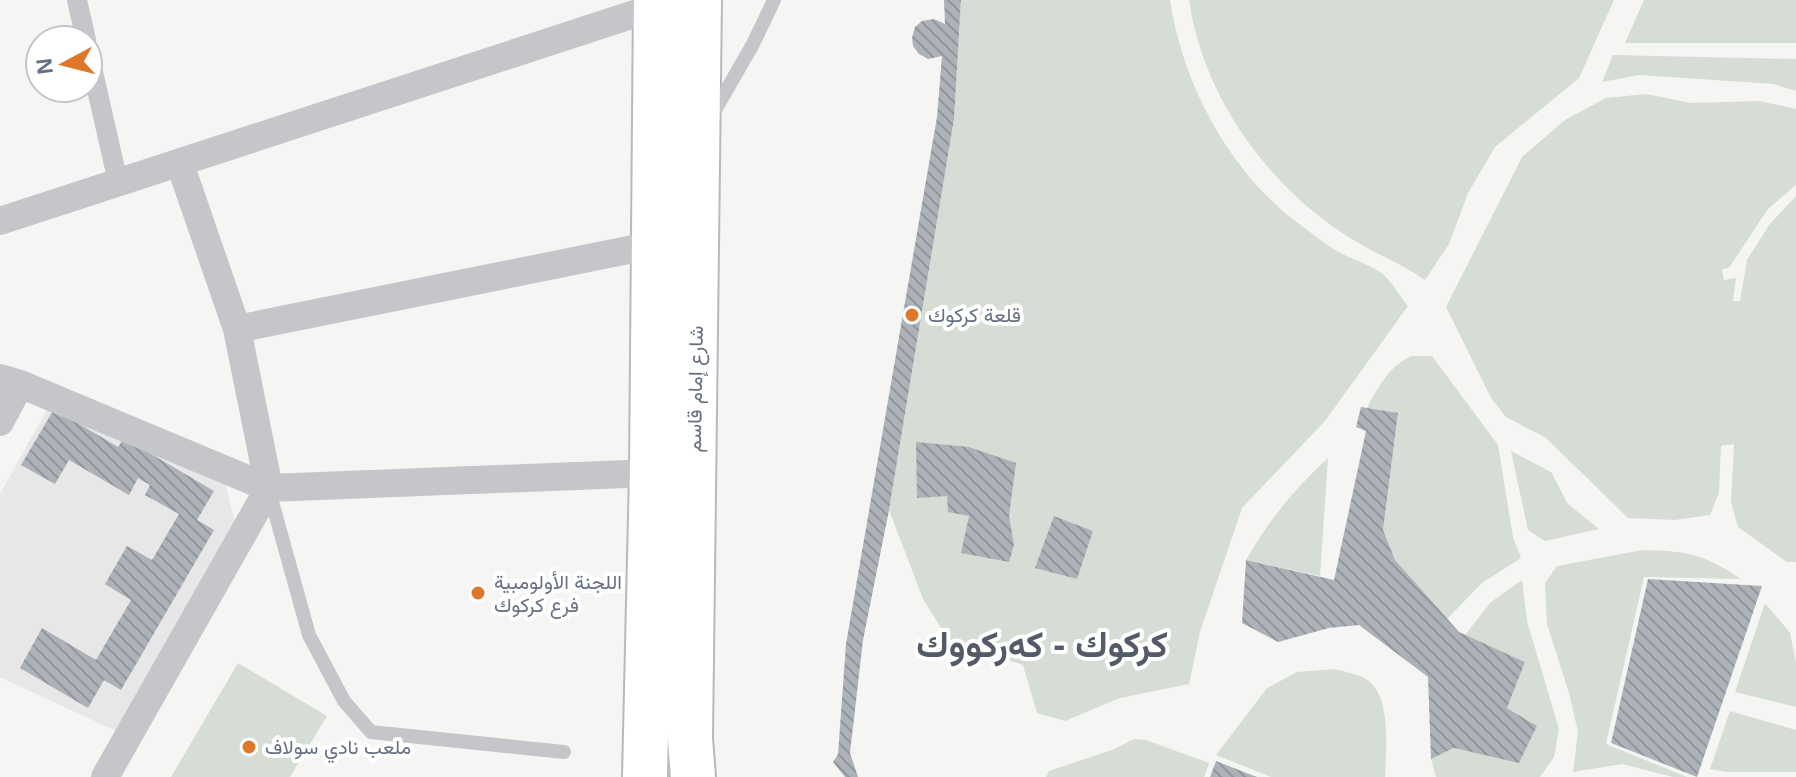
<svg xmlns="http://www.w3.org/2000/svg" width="1796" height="777" font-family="Helvetica,Vazirmatn,sans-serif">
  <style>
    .built { fill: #e6e7e6 }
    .green { fill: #d6ddd4 }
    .building { fill: url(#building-back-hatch) }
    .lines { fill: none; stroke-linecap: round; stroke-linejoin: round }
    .primary-casing { stroke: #b7b9be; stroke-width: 48 }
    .service { stroke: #c4c6ca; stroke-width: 14 }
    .pedestrian { stroke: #c4c6ca; stroke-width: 20 }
    .minor { stroke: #c4c6ca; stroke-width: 28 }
    .primary { stroke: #fff; stroke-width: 44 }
    .poi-dot { fill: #de772a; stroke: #fff; stroke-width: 3 }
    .labels { text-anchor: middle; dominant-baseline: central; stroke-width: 8; stroke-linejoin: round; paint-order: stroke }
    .poi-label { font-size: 20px; fill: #667083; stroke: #fff; text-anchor: start }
    .street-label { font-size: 20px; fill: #667083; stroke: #fff }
    .town-label { font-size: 36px; font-weight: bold; fill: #535b68; stroke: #fff }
  </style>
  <defs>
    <pattern id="building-back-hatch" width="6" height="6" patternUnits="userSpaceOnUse" patternTransform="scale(2)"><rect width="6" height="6" fill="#adb2b9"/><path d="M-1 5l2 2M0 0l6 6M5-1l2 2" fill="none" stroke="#91959c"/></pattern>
  </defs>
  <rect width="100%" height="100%" fill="#f5f6f3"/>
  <path class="built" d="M49 406 224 479 236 526 116 731 0 677V494Z"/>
  <path class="green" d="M961 0H1170C1183 86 1231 175 1302 226 1314 235 1325 244 1337 251 1352 260 1374 265 1386 277 1394 285 1400 297 1408 306L1325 421 1242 508 1200 632 1189 684 1120 698 1065 721 1037 713 1023 665 948 639 923 599 889 510 954 119Z
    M1189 0H1614L1579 78 1495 147 1468 193 1449 244 1425 280C1403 265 1379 255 1355 241 1271 191 1203 98 1189 0Z
    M1644 0H1796V43H1625Z
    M1613 55 1796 59V91L1773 84 1639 75 1602 82Z
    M1646 94 1691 103 1759 101 1796 109V185L1768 209 1729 268 1722 269 1724 280 1736 278 1733 301H1740L1747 260 1769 225 1796 196V562H1787L1738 527 1731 502 1734 444 1721 446 1719 493 1710 515 1675 520 1628 518 1546 438 1506 417 1491 398 1446 307 1522 157 1565 120 1606 98Z
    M1412 356H1432L1498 445 1513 537 1521 558 1482 583 1447 619 1395 560 1383 530 1398 414 1367 408C1378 387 1390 365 1412 356Z
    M1511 451 1551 472 1568 504 1599 529 1545 541 1528 530Z
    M1328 458 1320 576 1246 560C1271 517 1292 492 1328 458Z
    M1643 550C1688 551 1704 554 1741 579L1644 577 1606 744 1687 777H1673L1622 764 1573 772 1578 732 1569 693 1547 624 1545 583 1557 566Z
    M1522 580 1527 621 1559 729 1554 757 1540 777H1436L1431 759 1454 748 1519 762 1537 726 1507 708 1525 662 1465 635 1491 602Z
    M1765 603 1790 633 1796 662V707L1735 692Z
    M238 663 327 716 290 777H171Z
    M1335 669C1345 672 1364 675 1371 683 1391 702 1386 751 1385 777H1271L1216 755 1267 688 1297 672Z
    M1730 711 1796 730V772H1727L1710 769Z
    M1134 739 1146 740 1209 763 1204 777H1046L1049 771 1112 750Z"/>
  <path class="building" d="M944 0H961L954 119 889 510 863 640 850 753 858 777H845L833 762 838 754 846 644 937 117 942 56 928 59 919 54 913 46 912 38 915 27 922 21 934 19 945 24Z
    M1361 407 1398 413 1383 530 1395 560 1459 632 1525 662 1507 708 1537 726 1519 763 1454 748 1431 759 1428 677 1359 625 1329 628 1278 642 1242 623 1246 560 1334 580 1366 431 1356 427Z
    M54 409 118 447 124 438 214 491 197 520 214 530 121 690 104 680 88 708 20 668 42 628 96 660 131 600 105 584 127 546 152 560 179 514 145 495 150 485 138 478 129 495 69 460 55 484 21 465Z
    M916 442 969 447 1016 463 1009 516 1014 545 1009 562 961 553 969 516 948 512 947 496 917 498Z
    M1054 516 1093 531 1077 579 1035 568Z
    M1648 579 1762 586 1697 777 1611 743Z
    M1216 761 1257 777H1210Z"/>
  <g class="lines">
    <g class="primary-casing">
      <path id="primary" d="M645 777 652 473 656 0
        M693 777 690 739 699 0"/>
    </g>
    <path class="service" d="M711 117 753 44 774 0
      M269 491 309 635 344 701 371 732 564 752"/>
    <path class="pedestrian" d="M77 0 86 40
      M88 50 118 182"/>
    <path class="minor" d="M0 221 656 7
      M237 329 653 245
      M0 378 20 384 269 488 652 473
      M0 422 20 384
      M105 777 269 488 237 329 180 164"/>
    <use href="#primary" class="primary"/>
  </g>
  <g class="poi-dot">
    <circle cx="912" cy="315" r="8"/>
    <circle cx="478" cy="593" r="8"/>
    <circle cx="249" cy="747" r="8"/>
  </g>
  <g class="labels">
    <g class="poi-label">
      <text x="928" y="315">قلعة كركوك</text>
      <text x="494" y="582">اللجنة الأولومبية<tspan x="494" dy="23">فرع كركوك</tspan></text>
      <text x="265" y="747">ملعب نادي سولاف</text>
    </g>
    <g class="street-label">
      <text transform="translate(695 389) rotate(-89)">شارع إمام قاسم</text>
    </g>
    <g class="town-label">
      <text x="1042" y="644">كركوك - کەرکووك</text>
    </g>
  </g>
  <g transform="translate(64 64) rotate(263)"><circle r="38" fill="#ffffff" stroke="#c2c6cd" stroke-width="2"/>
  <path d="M0-6L14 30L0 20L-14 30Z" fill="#de772a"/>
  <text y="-12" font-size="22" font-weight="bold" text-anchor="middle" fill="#667083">N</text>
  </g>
</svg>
